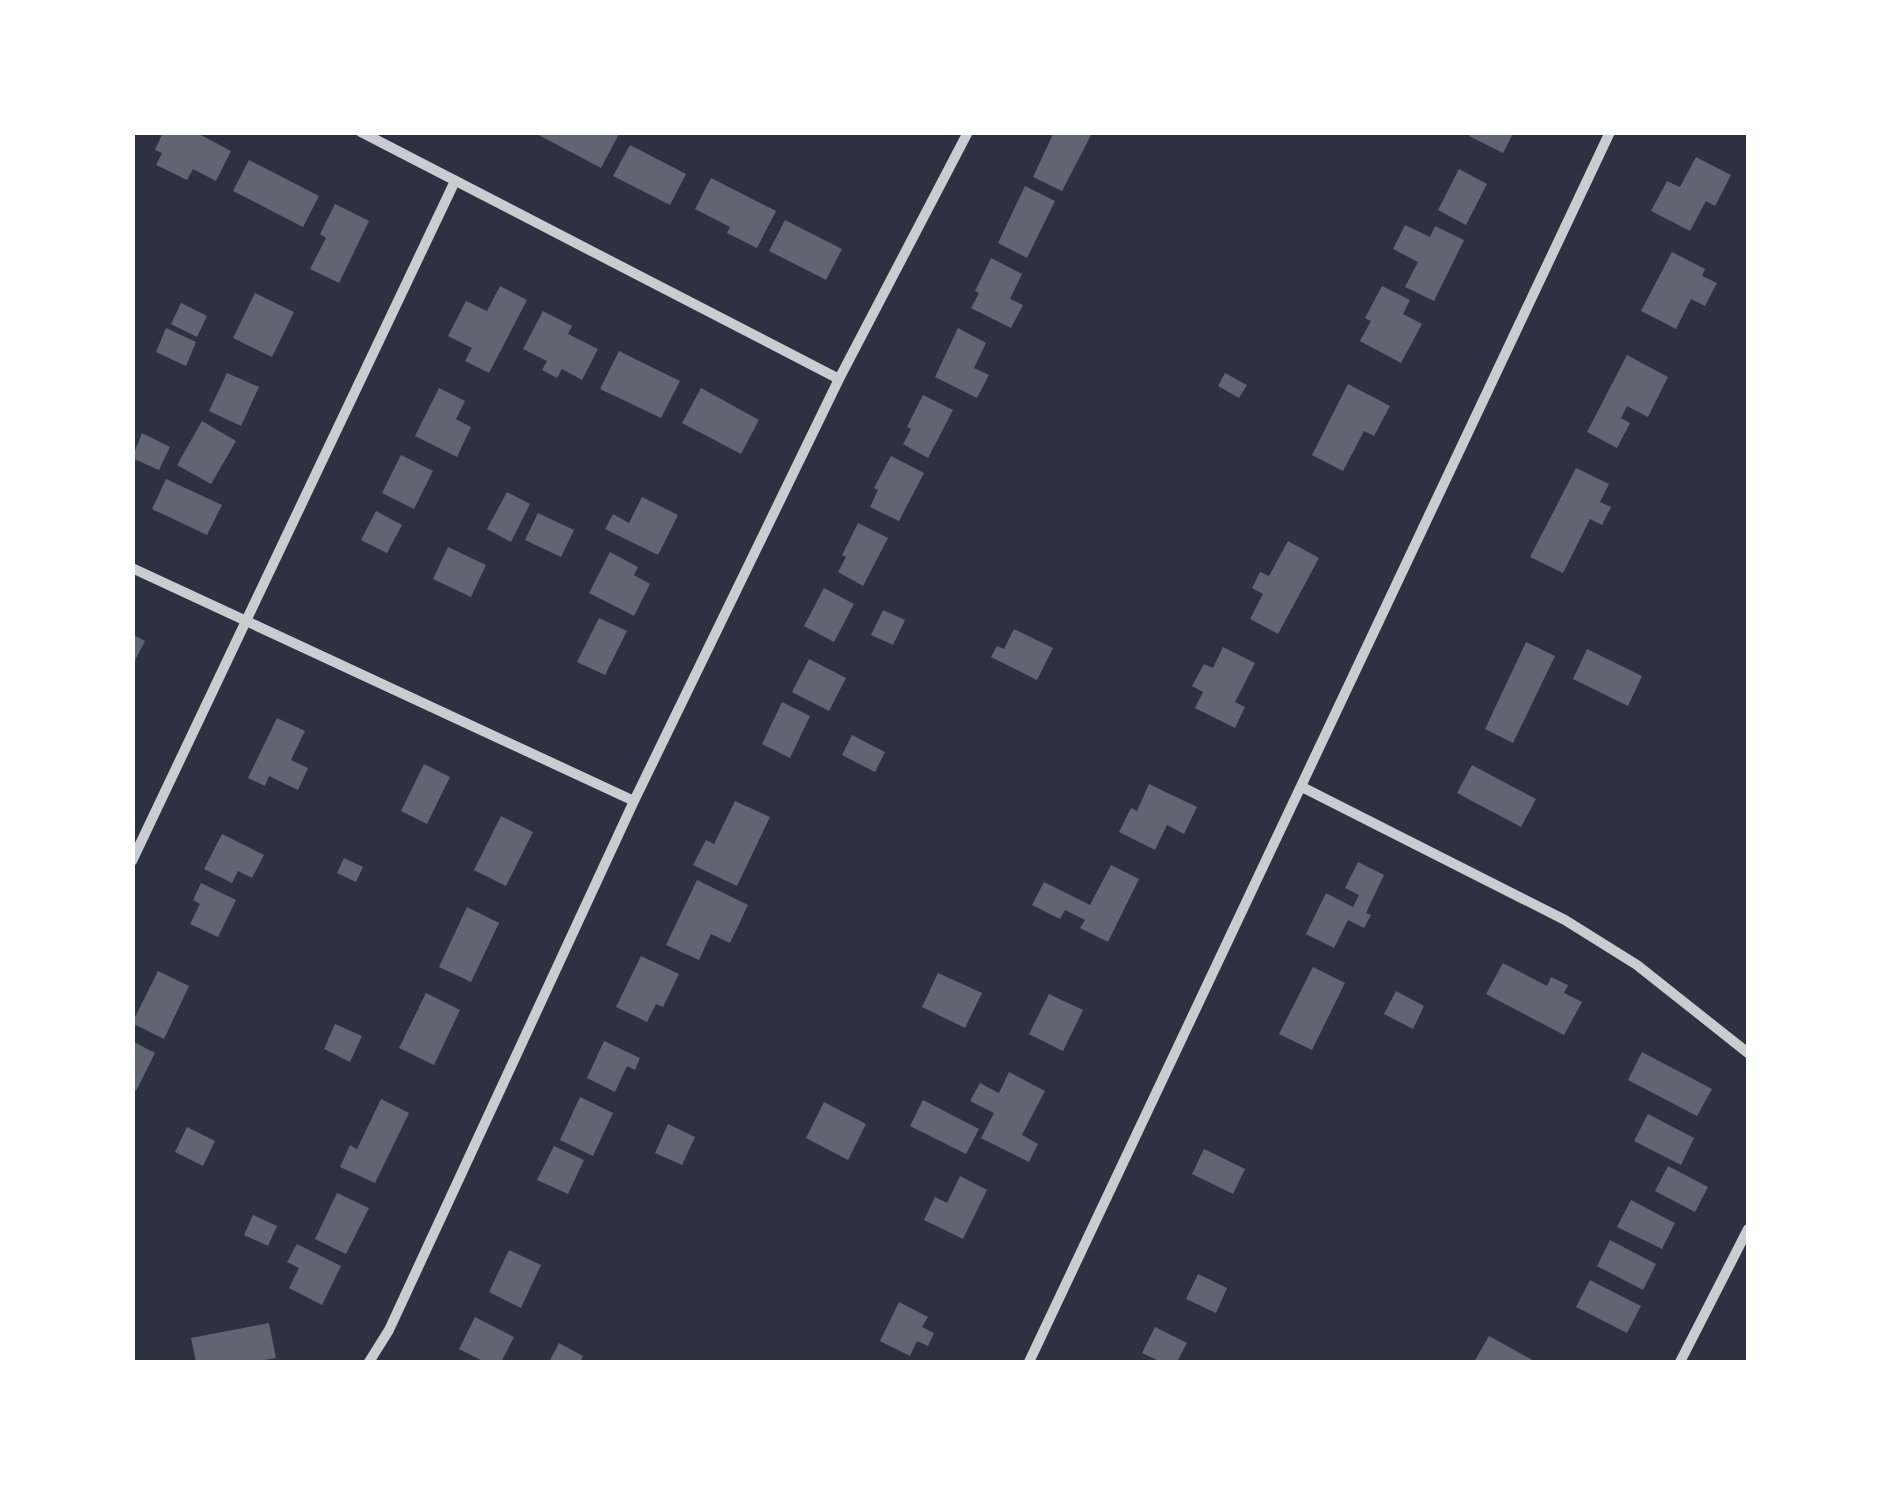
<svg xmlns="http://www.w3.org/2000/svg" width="1881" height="1495" font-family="'Varela Round',sans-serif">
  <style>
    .building { fill: #626471 }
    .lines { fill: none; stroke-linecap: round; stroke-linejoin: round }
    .minor { stroke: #caccd0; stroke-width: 10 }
  </style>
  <rect width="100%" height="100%" fill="#2d3142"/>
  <path class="building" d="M163 132H195L231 151 216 181 193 169 187 180 156 165 162 153 155 150Z
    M533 132H615L619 134 601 168Z
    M1054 132 1091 135 1062 191 1033 177Z
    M1471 132H1514L1503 153 1469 136Z
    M630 145 686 174 670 205 613 176Z
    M1696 157 1731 175 1715 206 1706 201 1690 231 1651 211 1667 181 1680 187Z
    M249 160 319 196 303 227 233 191Z
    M1459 169 1487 184 1466 225 1438 210Z
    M711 178 776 211 757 248 727 233 730 227 695 209Z
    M1025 186 1055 201 1027 258 998 243Z
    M335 204 369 221 339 283 310 269 326 238 320 234Z
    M785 220 842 249 826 280 769 251Z
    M1405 225 1430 237 1435 226 1464 240 1434 301 1405 287 1418 262 1393 249Z
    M1672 252 1705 269 1702 276 1717 283 1705 306 1691 299 1676 329 1641 311Z
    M991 258 1022 274 1010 299 1023 305 1011 328 971 308 979 293 975 291Z
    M500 286 527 300 489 373 465 361 472 348 448 336 466 301 487 311Z
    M1382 286 1410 300 1403 314 1422 324 1401 363 1360 341 1371 321 1365 318Z
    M255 293 294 312 272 357 233 338Z
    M181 303 207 316 197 337 171 324Z
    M543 311 572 326 568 334 598 349 582 380 562 369 557 378 542 370 547 361 523 349Z
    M166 328 196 342 186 366 156 352Z
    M958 328 986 343 974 368 989 375 977 398 935 377Z
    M619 351 680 381 661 418 600 389Z
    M1627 355 1668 377 1648 417 1627 406 1621 418 1630 423 1617 448 1587 432Z
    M227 373 259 387 241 426 209 411Z
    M1225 373 1247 385 1239 398 1218 386Z
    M1348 384 1390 406 1374 436 1364 431 1343 471 1312 455Z
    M439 388 465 401 456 419 471 427 457 457 415 436Z
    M701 388 759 420 741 454 682 423Z
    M923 395 953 410 928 458 903 444 911 429 907 427Z
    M202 421 236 441 211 484 177 465Z
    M142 433 170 447 159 470 132 458Z
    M401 455 433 471 414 509 382 493Z
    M891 456 924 473 899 521 870 507 878 490 874 488Z
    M1576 468 1609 484 1600 502 1611 507 1602 525 1590 519 1563 573 1530 557Z
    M166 479 222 505 207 535 152 509Z
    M507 492 530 504 511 542 487 529Z
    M642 497 678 515 658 555 605 529 613 514 629 523Z
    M376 511 402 525 387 553 361 540Z
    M538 513 574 530 561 557 525 540Z
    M858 523 888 538 863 586 838 572 846 557 842 555Z
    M1288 541 1319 558 1278 634 1250 619 1263 594 1252 588 1260 572 1269 576Z
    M448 547 486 565 471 597 433 579Z
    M610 552 638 567 634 575 650 584 634 616 589 593Z
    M824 588 854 604 834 642 804 626Z
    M883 610 905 620 893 645 871 635Z
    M599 618 627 631 605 675 577 662Z
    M1014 629 1053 648 1037 680 991 657 997 646 1004 649Z
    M132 634 145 641 132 666Z
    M1526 642 1555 656 1513 743 1485 729Z
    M1223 647 1255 663 1235 702 1245 707 1235 728 1195 708 1203 692 1192 686 1204 664 1213 668Z
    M1587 649 1642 676 1628 706 1573 679Z
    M809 659 846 678 829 711 792 692Z
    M782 702 810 716 790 758 762 744Z
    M277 718 305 731 291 760 308 768 298 790 269 776 265 786 248 778Z
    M852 735 885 752 875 772 842 755Z
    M424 764 450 777 427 824 401 811Z
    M1472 765 1536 799 1521 827 1457 793Z
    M1149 784 1197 807 1184 834 1167 825 1155 850 1119 832 1131 808 1137 811Z
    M735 801 770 817 737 886 693 865 706 840 714 844Z
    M501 816 533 832 506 886 474 870Z
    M222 834 264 855 252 878 238 871 232 883 204 869Z
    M344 858 363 867 356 882 337 873Z
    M1358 862 1384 875 1366 913 1371 915 1364 928 1348 920 1334 948 1306 934 1326 893 1353 907 1359 895 1345 888Z
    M1111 865 1139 879 1108 942 1080 928 1085 920 1065 910 1060 919 1032 905 1044 882 1090 905Z
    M697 880 748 905 730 943 711 934 699 960 666 945Z
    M201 883 236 900 218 937 190 924 200 904 193 900Z
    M467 907 499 923 471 982 439 967Z
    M641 956 679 974 663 1007 656 1004 647 1022 616 1007Z
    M1503 963 1547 986 1551 977 1568 985 1564 993 1582 1002 1564 1035 1486 994Z
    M1313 967 1345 983 1312 1050 1279 1034Z
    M158 971 189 986 164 1039 132 1023Z
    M938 973 982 993 965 1028 922 1007Z
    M1396 991 1424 1006 1413 1029 1384 1014Z
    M426 993 460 1010 434 1065 399 1048Z
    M1049 994 1083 1010 1063 1051 1029 1034Z
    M335 1024 362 1036 350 1062 324 1049Z
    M132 1041 155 1053 136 1091 132 1089Z
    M604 1041 640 1058 635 1070 627 1066 615 1092 587 1078Z
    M1642 1052 1712 1089 1697 1116 1628 1080Z
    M1009 1072 1045 1091 1022 1135 1038 1144 1029 1162 981 1138 994 1113 970 1101 980 1083 999 1093Z
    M580 1097 613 1113 593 1156 560 1140Z
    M381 1099 409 1113 375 1183 340 1167 350 1145 357 1149Z
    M923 1100 979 1129 966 1154 910 1126Z
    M824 1102 866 1124 848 1160 806 1138Z
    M1648 1114 1694 1138 1681 1165 1634 1141Z
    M668 1124 695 1137 682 1165 655 1153Z
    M187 1127 215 1141 203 1166 175 1152Z
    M554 1146 584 1160 568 1194 537 1180Z
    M1204 1149 1245 1169 1233 1194 1192 1174Z
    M1668 1166 1708 1187 1695 1212 1655 1191Z
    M960 1176 987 1190 963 1239 924 1220 935 1197 947 1203Z
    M337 1193 369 1208 346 1254 315 1239Z
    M1631 1200 1675 1223 1662 1249 1617 1227Z
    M253 1215 277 1226 268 1246 244 1235Z
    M1610 1240 1656 1264 1643 1290 1597 1266Z
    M297 1244 341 1266 322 1305 289 1288 299 1268 287 1262Z
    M509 1250 541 1265 521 1308 489 1292Z
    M1198 1274 1227 1288 1216 1313 1186 1299Z
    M1590 1280 1641 1306 1627 1333 1576 1307Z
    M899 1302 928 1317 922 1327 934 1333 928 1346 917 1341 910 1356 880 1341Z
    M475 1317 514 1337 501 1362H485L459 1349Z
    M269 1323 276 1358 253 1362H196L191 1338Z
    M1155 1327 1187 1343 1177 1362H1161L1142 1353Z
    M1489 1336 1536 1362H1474Z
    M559 1343 583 1356 580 1362H549Z"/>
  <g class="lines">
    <path class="minor" d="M361 132 839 379
      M132 568 634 801
      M1302 787 1565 920 1637 965 1748 1053
      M132 861 455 181
      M369 1362 389 1330 634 801 839 379 968 132
      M1029 1362 1610 132
      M1680 1362 1748 1229"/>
  </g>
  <rect width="1881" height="1495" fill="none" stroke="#ffffff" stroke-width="270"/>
</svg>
